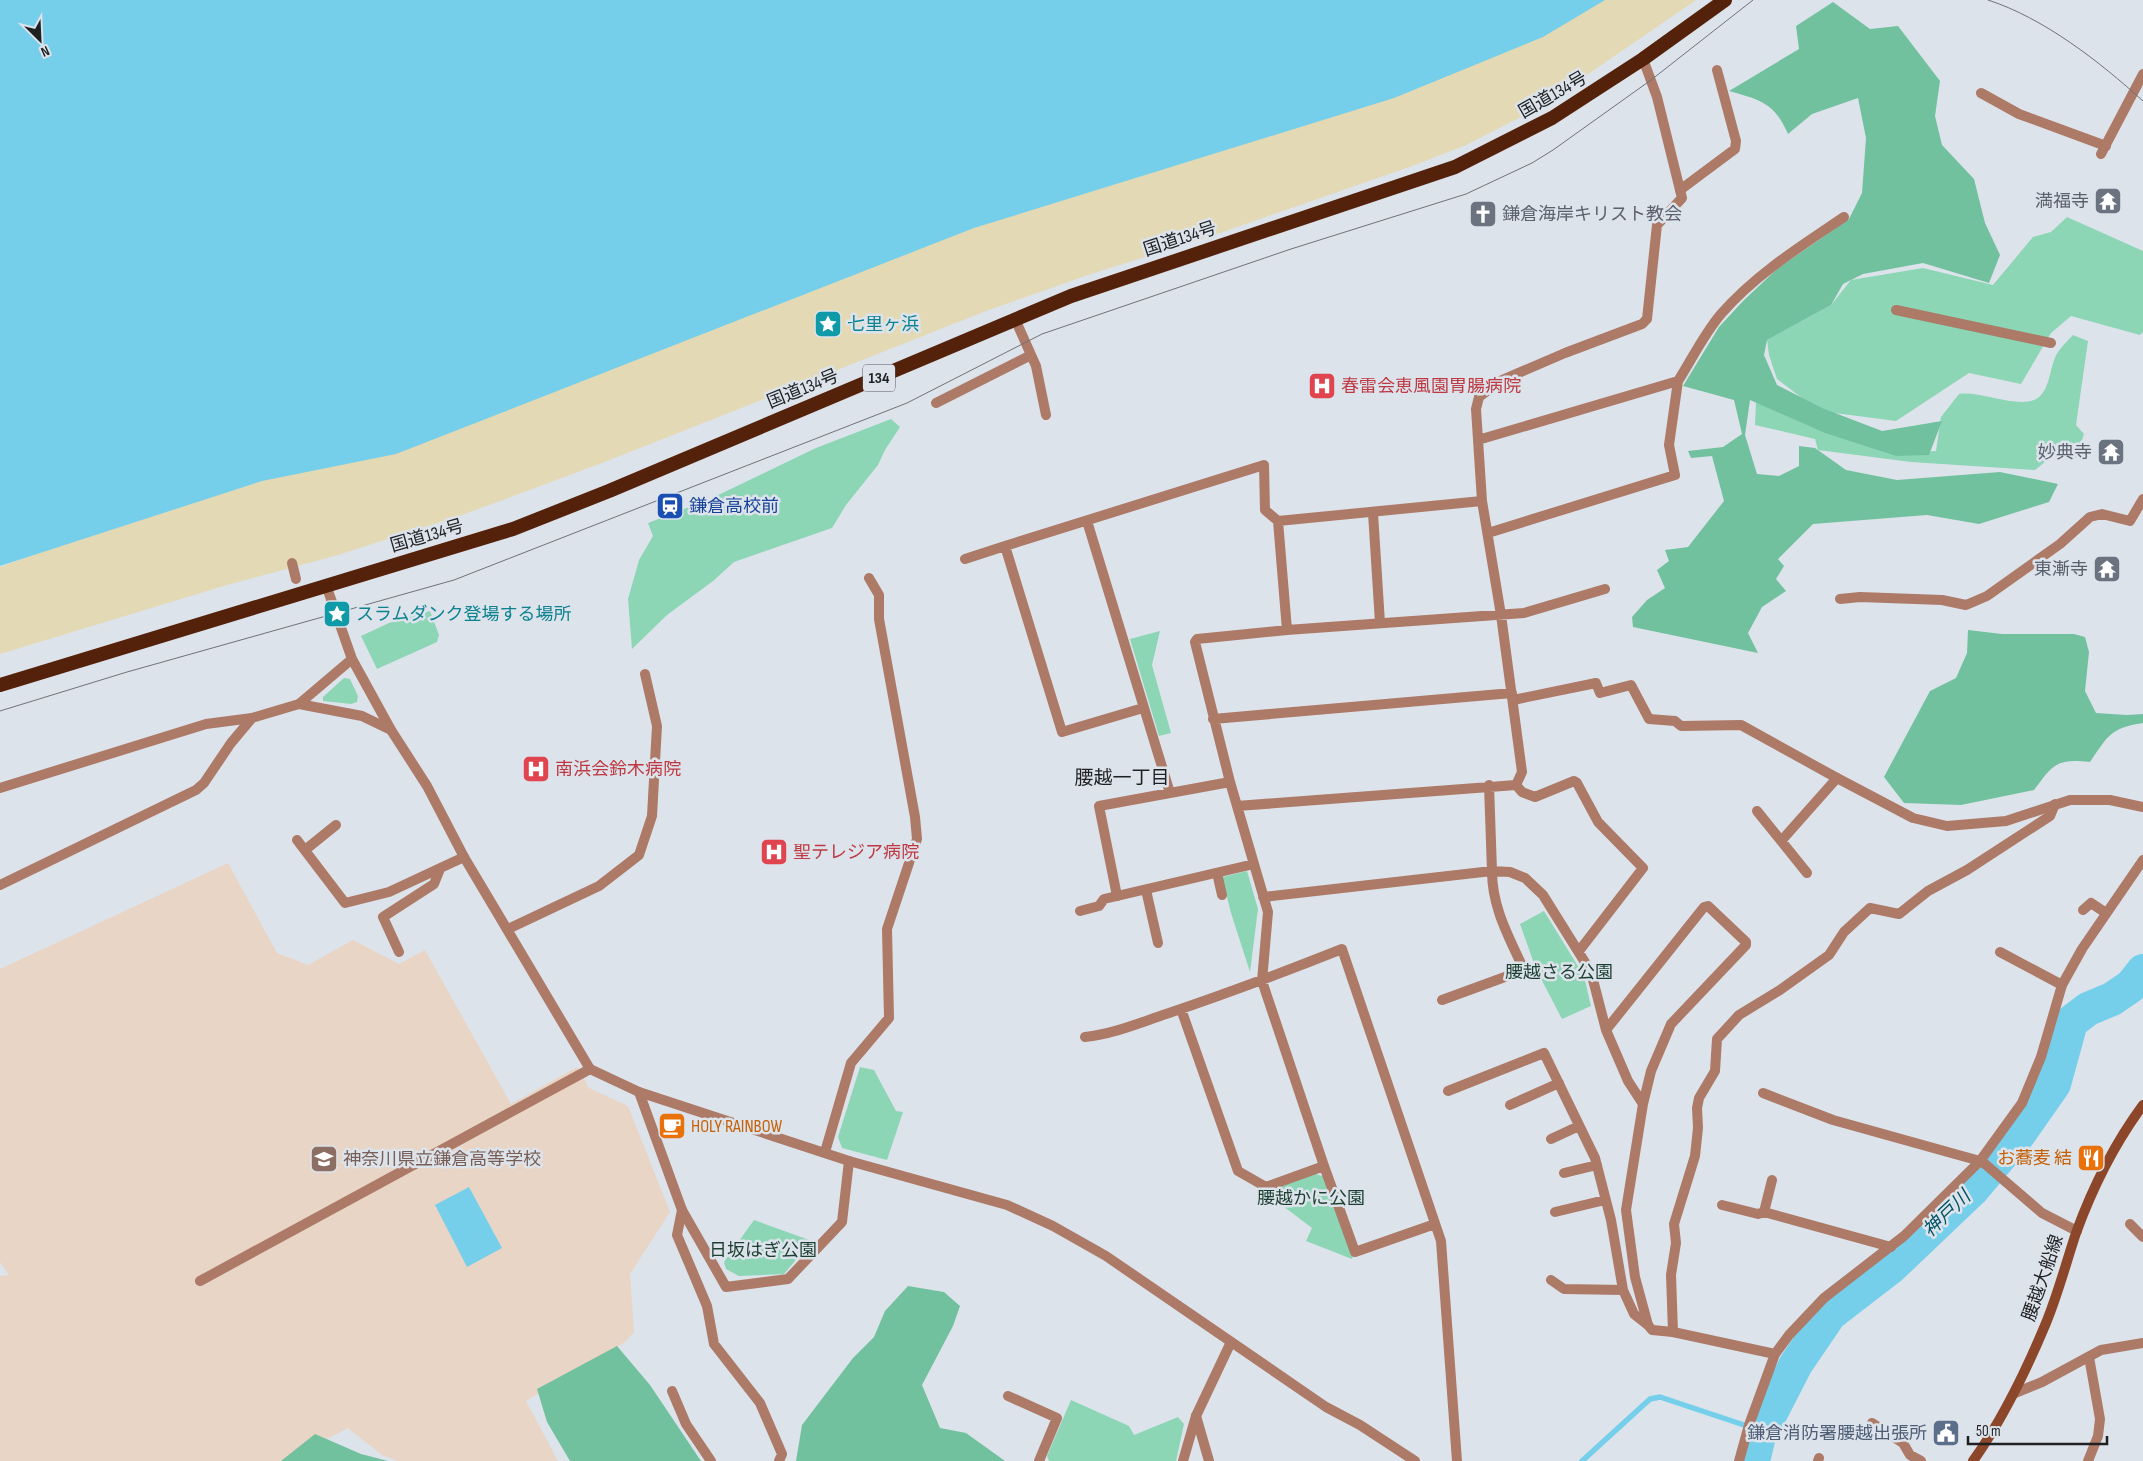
<svg xmlns="http://www.w3.org/2000/svg" width="2143" height="1461" font-family="'Sofia Sans Condensed','Noto Sans JP',sans-serif">
  <style>
    .education { fill: #e8d5c5 }
    .green { fill: #8cd6b6 }
    .forest { fill: #71c19f }
    .sand { fill: #e3d9b4 }
    .water { fill: #76cfea }
    .lines { fill: none; stroke-linecap: round; stroke-linejoin: round }
    .stream { stroke: #76cfea; stroke-width: 5.5 }
    .river { stroke: #76cfea; stroke-width: 34 }
    .service { stroke: #ac7a67; stroke-width: 10 }
    .pedestrian { stroke: #ac7a67; stroke-width: 10 }
    .minor { stroke: #ac7a67; stroke-width: 10 }
    .tertiary { stroke: #ac7a67; stroke-width: 10 }
    .secondary { stroke: #8c4629; stroke-width: 10 }
    .trunk { stroke: #54210a; stroke-width: 14 }
    .tram { stroke: #6f7378; stroke-width: 1 }
    .labels { text-anchor: middle; dominant-baseline: central; stroke-width: 5; stroke-linejoin: round; paint-order: stroke }
    .shield { fill: #dde3eb; stroke: #575a5e; stroke-width: 1 }
    .shield-label { font-size: 16px; font-weight: bold; fill: #1e2022 }
    .street-label { font-size: 18px; fill: #1e2022; stroke: #dde3eb }
    .worship-label { font-size: 18px; fill: #5b616d; stroke: #dde3eb; text-anchor: end }
    .culture-label { font-size: 18px; fill: #0d838f; stroke: #dde3eb; text-anchor: start }
    .health-label { font-size: 18px; fill: #be3a42; stroke: #dde3eb; text-anchor: start }
    .transit-label { font-size: 18px; fill: #164399; stroke: #dde3eb; text-anchor: start }
    .park-label { font-size: 18px; fill: #1b3f30; stroke: #dde3eb }
    .food-label { font-size: 18px; fill: #c56008; stroke: #dde3eb; text-anchor: start }
    .education-label { font-size: 18px; fill: #785e54; stroke: #dde3eb; text-anchor: start }
    .service-label { font-size: 18px; fill: #4e5e75; stroke: #dde3eb; text-anchor: end }
    .neighbourhood-label { font-size: 19px; fill: #1e2022; stroke: #dde3eb }
    .water-label { font-size: 19px; font-style: italic; fill: #005365; stroke: #dde3eb }
  </style>
  <rect width="100%" height="100%" fill="#dde3eb"/>
  <path class="education" d="M228 863 277 953 308 965 353 940 399 964 425 950 511 1104 577 1067 589 1088 628 1106 670 1212 630 1274 634 1332 625 1342 526 1401 558 1461H397L382 1455 348 1428 285 1461H0V1276L9 1275 0 1262V969Z"/>
  <path class="green" d="M2067 217 2143 251V332L2140 335 2071 316 2051 333 2021 384 1969 373 1896 421 1819 411 1777 379 1769 355 1767 340 1831 305 1851 280 1923 268 1993 285 2033 237 2051 232Z
    M2073 335 2088 341 2076 425 2084 434 2076 458 2060 450 2035 470 1911 462 1818 450 1815 439 1755 425 1756 402 1890 454 1936 451 1941 417 1959 394C1982 390 2026 413 2041 395 2051 384 2050 364 2058 352 2062 346 2068 340 2073 335Z
    M891 419 900 427 885 450 878 465 846 505 832 528 734 562 713 581 667 615 632 649 628 599 639 560 653 536 648 523 710 499 816 448Z
    M430 611 439 635 437 642 377 669 361 636 389 623Z
    M1160 631 1152 665 1171 733 1159 736 1130 639Z
    M344 678 350 679 358 696 357 702 351 704 323 701V697Z
    M1247 871 1258 909 1250 972 1231 913 1222 877Z
    M1544 911 1584 976 1591 1006 1562 1019 1536 969 1520 924Z
    M860 1067 874 1070 896 1111 903 1112 887 1160 842 1148 838 1137Z
    M1313 1173 1328 1178 1355 1252 1352 1259 1306 1241 1312 1228 1263 1191Z
    M754 1220 812 1241 784 1274 739 1276 726 1269 724 1262Z
    M1071 1400 1129 1426 1134 1435 1178 1417 1184 1424 1176 1461H1049L1047 1456Z"/>
  <path class="forest" d="M1833 2 1870 29 1898 26 1940 81 1935 116 1942 145 1974 179 1985 223 2000 255 1989 283 1923 263 1863 274 1843 284 1831 305 1767 340 1764 355 1777 385 1822 408 1882 431 1942 421 1929 455 1896 456 1825 433 1750 400 1745 435 1757 474 1779 476 1799 466V446L1815 448 1846 470 1897 480 2000 472 2058 484 2049 502 1979 524 1927 515 1813 524 1778 559 1784 566 1776 579 1786 591 1762 607 1748 633 1758 653 1633 627 1632 617 1647 600 1665 588 1657 570 1669 561 1665 550 1688 547 1724 501 1712 456 1691 458 1688 451 1723 447 1742 434 1734 400 1683 386 1719 327 1743 301 1777 269 1849 219 1862 193 1866 138 1858 98 1812 114 1788 134C1774 102 1760 100 1729 91L1799 49 1796 26Z
    M1968 630 2002 634H2074L2085 637 2089 652 2085 691 2096 713 2127 715 2143 714V723C2110 728 2108 736 2090 762 2056 758 2053 765 2034 790L1961 805 1904 803 1884 777 1930 691 1956 678 1967 653Z
    M908 1286 944 1292 960 1306 953 1326 922 1385 940 1428 966 1433 1005 1461H796L802 1425 853 1358 874 1337 885 1311Z
    M617 1346 650 1385 701 1461H570L547 1422 537 1389Z
    M315 1434 361 1454 388 1461H281Z"/>
  <path class="sand" d="M1544 0H1696L1542 106 1466 145 1415 165 1220 233 1085 276 986 311 602 463 462 515 338 555 227 585 0 654V567Z"/>
  <path class="water" d="M0 0H1605L1543 37 1394 98 974 228 396 454 262 481 0 566Z
    M469 1187 502 1248 467 1267 435 1205Z"/>
  <g class="lines">
    <path class="stream" d="M1582 1461 1650 1399 1660 1397 1762 1431"/>
    <path class="river" d="M1753 1461 1759 1436 1796 1364 1830 1314 1891 1267 1972 1190 2019 1134 2054 1084 2071 1022 2088 1009 2112 999 2131 986 2143 971"/>
    <path class="service" d="M1981 93 2019 114 2106 146
      M1680 190 1735 149 1736 141 1717 70
      M1896 310 2051 343
      M1015 319 1036 366 1046 415
      M936 403 1031 355
      M1373 513 1380 623
      M1513 700 1596 683 1600 693 1631 685 1649 719 1675 721 1681 726 1741 725 1837 778 1782 840
      M1757 811 1807 873
      M297 840 345 903 389 892 464 857
      M305 850 336 825
      M1217 873 1222 895
      M1146 890 1158 943
      M2083 910 2091 903 2106 913
      M1080 911 1099 906 1104 899 1117 896
      M508 929 599 886 639 855 652 816 657 726 645 674
      M399 952 383 917 434 884 440 869
      M2000 952 2062 985
      M1442 1000 1524 970
      M1448 1091 1544 1053 1595 1158 1611 1220 1623 1290 1634 1314 1648 1325
      M1763 1093 1833 1120 1980 1161 1985 1164
      M1510 1105 1559 1083
      M1551 1139 1579 1126
      M825 1152 851 1063 889 1018 887 929 917 839 915 817 879 619V595L869 578
      M1564 1173 1597 1165
      M1772 1180 1764 1212 1891 1247
      M1722 1205 1758 1214 1764 1212
      M682 1210 677 1235 707 1306 714 1344 760 1403 782 1454 779 1461
      M1555 1212 1605 1200
      M2130 1224 2143 1237
      M1551 1280 1564 1289 1623 1290
      M200 1281 590 1069
      M672 1391 686 1424 711 1461
      M1196 1416 1209 1461
      M1872 1423 1903 1443 1910 1455 1921 1461
      M1739 1461 1749 1425 1775 1354 1673 1332 1671 1275 1676 1243 1674 1224 1695 1156 1698 1128 1697 1108 1699 1098 1715 1071 1717 1039 1739 1015 1780 990 1829 955 1844 932 1870 908 1899 914 1928 891 1967 870 2050 816 2055 804
      M1818 1461 1819 1458
      M2088 1461 2098 1436 2100 1419 2089 1357"/>
    <path class="pedestrian" d="M292 563 296 579"/>
    <path class="minor" d="M2101 154 2143 74
      M1678 381C1692 359 1704 334 1721 314 1756 274 1801 246 1844 217
      M1478 440 1678 381 1669 445 1675 475 1488 533
      M1087 521 1170 793
      M965 559 1005 546
      M1840 599 1860 597 1942 600 1966 605 1987 596 2060 544 2090 517 2102 514 2130 521 2143 499
      M1287 630 1278 521 1482 501
      M299 704 362 716 391 730
      M1143 708 1062 732 1005 546 1264 465 1265 510 1278 521
      M1213 719 1512 693
      M1837 778 1913 818 1947 826 2006 821 2070 800H2110L2143 807
      M1230 782 1099 806 1117 896 1254 864
      M1489 785 1492 871 1510 872 1525 878 1543 895 1591 972 1606 1030 1628 1081 1643 1104 1626 1210 1635 1277 1648 1325 1652 1330 1673 1332
      M1516 785 1522 792 1535 797 1574 781 1577 783 1598 822 1643 868 1579 951
      M0 788 206 724 252 718
      M1237 806 1516 785 1522 772 1501 615 1482 501 1476 409 1479 397 1502 380 1565 353 1642 324 1647 319 1657 225 1682 198 1657 97 1643 59
      M1263 897 1492 871C1492 908 1509 937 1524 970
      M1181 1009 1238 1171 1266 1187 1324 1166
      M1606 1030 1704 907 1708 906 1746 942V945L1671 1024 1651 1071 1643 1104
      M1085 1037C1113 1034 1139 1023 1166 1014 1225 994 1284 972 1342 949L1441 1241 1457 1461
      M639 1092 682 1210 726 1287 788 1279 842 1222 849 1161
      M1985 1164 2042 1213 2077 1231
      M1435 1224 1355 1252 1324 1166 1262 981 1268 912 1230 782 1195 642 1197 639 1287 630 1524 613 1605 589
      M1775 1354 1789 1335 1824 1298 1904 1236 1980 1161 2022 1103 2041 1057 2062 985 2082 949 2143 860
      M2015 1393 2042 1382 2101 1350 2143 1343
      M1008 1396 1057 1418 1039 1461
      M1183 1461 1196 1416 1231 1342"/>
    <path class="tertiary" d="M326 585 352 659 391 730 427 786 464 857 590 1069 639 1092 849 1161 1007 1205 1053 1226 1106 1256 1326 1407 1360 1425 1415 1461
      M0 885 196 790 204 783 231 743 252 718 299 704 352 659"/>
    <path class="secondary" d="M1973 1461C2003 1419 2026 1371 2046 1323 2058 1294 2066 1263 2076 1233 2092 1189 2115 1143 2143 1105"/>
    <path class="trunk" d="M0 685 513 529 609 491 1071 296 1455 167 1552 118 1643 59 1725 0"/>
    <path class="tram" d="M1988 0C2044 18 2100 62 2143 101
      M0 711 127 672 454 580 907 403 1042 334 1291 249 1466 194 1532 163 1553 150 1651 80 1753 0"/>
  </g>
  <defs>
    <g id="temple-square" transform="scale(1.4375)"><rect x="-9" y="-9" width="18" height="18" rx="4" fill="#6b7280" stroke="#dde3eb"/><path d="M0-6L5-2H3V0L6.5 2.5H4V6H1.5V3h-3V6H-4V2.5H-6.5L-3 0V-2H-5Z" fill="#fff"/></g>
    <g id="church-square" transform="scale(1.4375)"><rect x="-9" y="-9" width="18" height="18" rx="4" fill="#6b7280" stroke="#dde3eb"/><path d="M-1.2-6h2.4v3.5h3.3v2.4h-3.3V6h-2.4V-.1h-3.3v-2.4h3.3Z" fill="#fff"/></g>
    <g id="sight-square" transform="scale(1.4375)"><rect x="-9" y="-9" width="18" height="18" rx="4" fill="#0f9aa8" stroke="#dde3eb"/><path d="M0-6L1.8-2.2L6-1.7L2.9 1.2L3.7 5.4L0 3.3L-3.7 5.4L-2.9 1.2L-6-1.7L-1.8-2.2Z" fill="#fff"/></g>
    <g id="hospital-square" transform="scale(1.4375)"><rect x="-9" y="-9" width="18" height="18" rx="4" fill="#e0444e" stroke="#dde3eb"/><path d="M-5-5h3v3.5h4V-5h3V5h-3V1.5h-4V5h-3Z" fill="#fff"/></g>
    <g id="station-square" transform="scale(1.4375)"><rect x="-9" y="-9" width="18" height="18" rx="4" fill="#1a4fb4" stroke="#dde3eb"/><path d="M-3-6H3Q5-6 5-4V2Q5 4 3 4L4.5 6H3L1.5 4h-3L-3 6H-4.5L-3 4Q-5 4-5 2V-4Q-5-6-3-6ZM-3.5-4v3h7v-3ZM-3.5 1v1.5H-2V1ZM2 1v1.5H3.5V1Z" fill="#fff"/></g>
    <g id="cafe-square" transform="scale(1.4375)"><rect x="-9" y="-9" width="18" height="18" rx="4" fill="#e8710a" stroke="#dde3eb"/><path d="M-5.5-4.5H6V0H3Q3 3.5 0 3.5H-2.5Q-5.5 3.5-5.5 0ZM3-3.2v2h1.7v-2ZM-6 4.5H4V6H-6Z" fill="#fff"/></g>
    <g id="restaurant-square" transform="scale(1.4375)"><rect x="-9" y="-9" width="18" height="18" rx="4" fill="#e8710a" stroke="#dde3eb"/><path d="M-5-6h1v4h1v-4h1v4h1v-4h1v5L-1.5 .5V6h-2V.5L-5-1ZM5-6V6H3V1.5H1.5Q1.5-4 5-6Z" fill="#fff"/></g>
    <g id="school-square" transform="scale(1.4375)"><rect x="-9" y="-9" width="18" height="18" rx="4" fill="#8d6e63" stroke="#dde3eb"/><path d="M0-5L7-2L0 1L-7-2ZM-4 1L0 2.5L4 1V4Q0 6-4 4Z" fill="#fff"/></g>
    <g id="civic-square" transform="scale(1.4375)"><rect x="-9" y="-9" width="18" height="18" rx="4" fill="#5c6f8a" stroke="#dde3eb"/><path d="M-.6-6.5H3V-4.5H.6V-3L4-1V1h2V6H-6V1h2V-1L-.6-3ZM-1.2 2.5V6h2.4V2.5Z" fill="#fff"/></g>
  </defs>
  <g fill-rule="evenodd">
    <use href="#temple-square" x="2108" y="201"/>
    <use href="#church-square" x="1483" y="214"/>
    <use href="#sight-square" x="828" y="324"/>
    <use href="#hospital-square" x="1322" y="386"/>
    <use href="#temple-square" x="2111" y="452"/>
    <use href="#station-square" x="670" y="506"/>
    <use href="#temple-square" x="2107" y="569"/>
    <use href="#sight-square" x="337" y="614"/>
    <use href="#hospital-square" x="536" y="769"/>
    <use href="#hospital-square" x="774" y="852"/>
    <use href="#cafe-square" x="672" y="1126"/>
    <use href="#restaurant-square" x="2091" y="1158"/>
    <use href="#school-square" x="324" y="1159"/>
    <use href="#civic-square" x="1946" y="1433"/>
  </g>
  <g class="labels">
    <rect class="shield" x="863" y="364.5" width="32" height="27" rx="4"/>
    <g class="shield-label">
      <text x="879" y="378">134</text>
    </g>
    <g class="street-label">
      <text transform="translate(1553 95) rotate(-30)">国道134号</text>
      <text transform="translate(1180 239) rotate(-18)">国道134号</text>
      <text transform="translate(803 389) rotate(-22)">国道134号</text>
      <text transform="translate(427 536) rotate(-16)">国道134号</text>
      <text transform="translate(2043 1278) rotate(-71)">腰越大船線</text>
    </g>
    <g class="worship-label">
      <text x="2089" y="201">満福寺</text>
      <text x="1502" y="214" text-anchor="start">鎌倉海岸キリスト教会</text>
      <text x="2092" y="452">妙典寺</text>
      <text x="2088" y="569">東漸寺</text>
    </g>
    <g class="culture-label">
      <text x="847" y="324">七里ヶ浜</text>
      <text x="356" y="614">スラムダンク登場する場所</text>
    </g>
    <g class="health-label">
      <text x="1341" y="386">春雷会恵風園胃腸病院</text>
      <text x="555" y="769">南浜会鈴木病院</text>
      <text x="793" y="852">聖テレジア病院</text>
    </g>
    <g class="transit-label">
      <text x="689" y="506">鎌倉高校前</text>
    </g>
    <g class="park-label">
      <text x="1559" y="972">腰越さる公園</text>
      <text x="1311" y="1198">腰越かに公園</text>
      <text x="763" y="1250">日坂はぎ公園</text>
    </g>
    <g class="food-label">
      <text x="691" y="1126">HOLY RAINBOW</text>
      <text x="2072" y="1158" text-anchor="end">お蕎麦 結</text>
    </g>
    <g class="education-label">
      <text x="343" y="1159">神奈川県立鎌倉高等学校</text>
    </g>
    <g class="service-label">
      <text x="1927" y="1433">鎌倉消防署腰越出張所</text>
    </g>
    <g class="neighbourhood-label">
      <text x="1122" y="778">腰越一丁目</text>
    </g>
    <g class="water-label">
      <text transform="translate(1947 1214) rotate(-44)">神戸川</text>
    </g>
  </g>
  <g transform="translate(40 40) rotate(156)" stroke="#dde3eb" stroke-width="4" paint-order="stroke">
  <path d="M0-4L9 19L0 12L-9 19Z" fill="#1e2022"/>
  <text y="-8" font-size="14" font-weight="bold" text-anchor="middle" fill="#1e2022">N</text>
  </g>
  <path d="M1968 1436v8h139v-8" fill="none" stroke="#1e2022" stroke-width="2.5"/>
  <text x="1976" y="1436" font-size="15" fill="#1e2022" stroke="#dde3eb" stroke-width="4" paint-order="stroke">50 m</text>
</svg>
